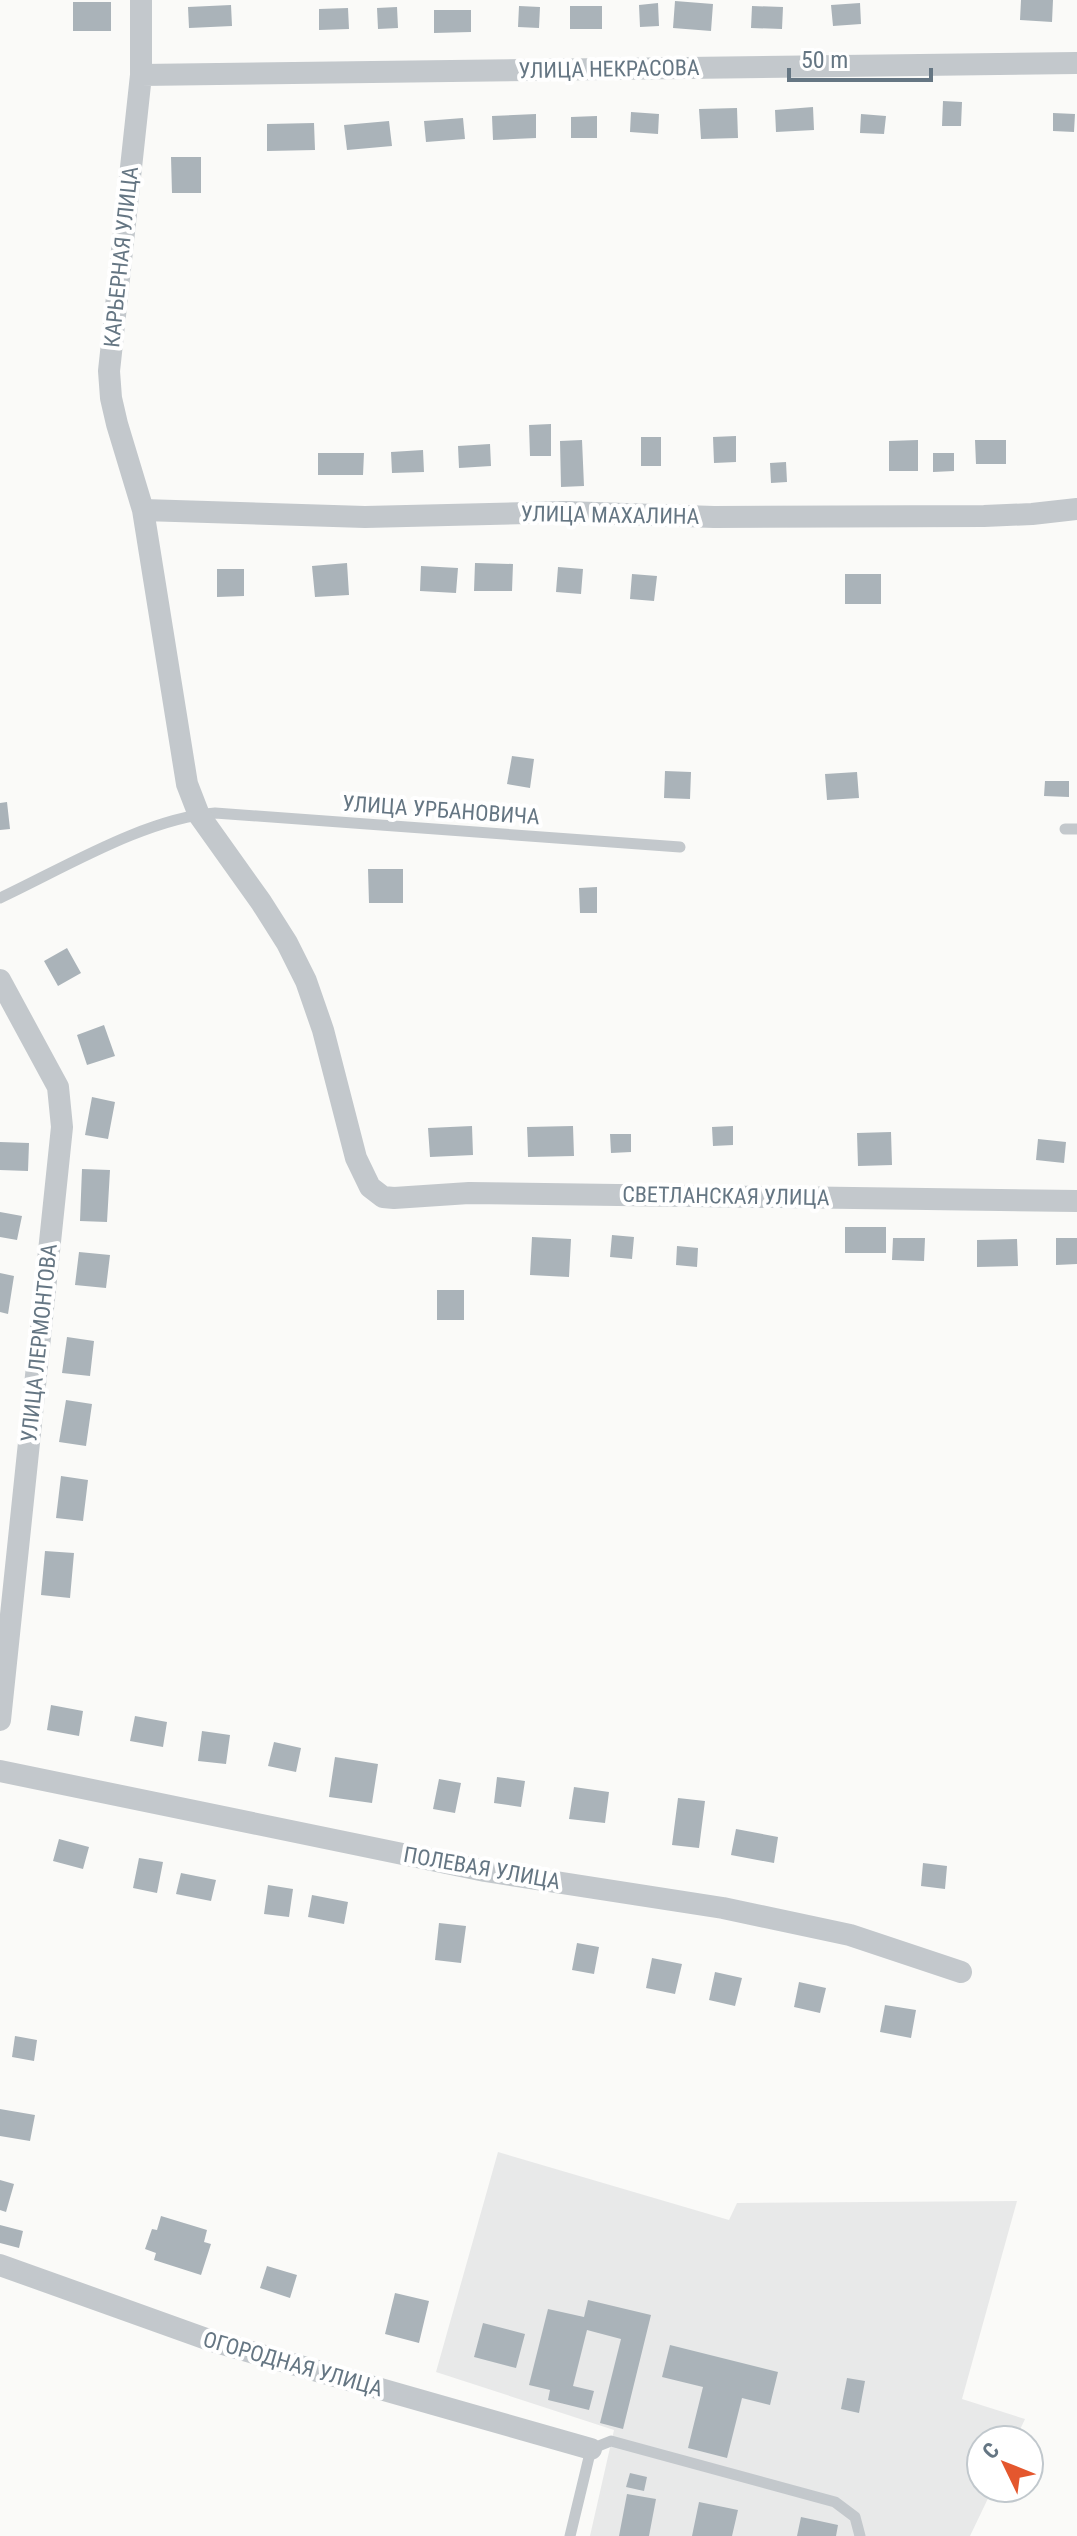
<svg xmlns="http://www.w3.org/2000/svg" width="1077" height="2536" font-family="'Roboto Condensed',sans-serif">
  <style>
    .built { fill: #e8e9e9 }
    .building { fill: #aab3b9 }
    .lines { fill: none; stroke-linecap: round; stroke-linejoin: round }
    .service { stroke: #c3c8cc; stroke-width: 11 }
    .minor { stroke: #c3c8cc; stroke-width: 22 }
    .labels { text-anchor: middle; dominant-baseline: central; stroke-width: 8; stroke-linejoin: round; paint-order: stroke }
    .street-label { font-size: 22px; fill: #657683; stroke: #fff }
  </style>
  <rect width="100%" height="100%" fill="#fafaf8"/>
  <path class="built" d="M498 2152 729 2220 737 2203 1017 2201 962 2399 1025 2419 1015 2440H981V2488H993L970 2536H590L614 2430 436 2372Z"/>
  <path class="building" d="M1021 0H1053L1052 22 1020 20Z
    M675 1 713 4 711 31 673 28Z
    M73 2H111V31H73Z
    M658 3 659 26 640 27 639 5Z
    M860 3 861 24 833 26 831 5Z
    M231 5 232 26 189 28 188 7Z
    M519 6 540 7 539 28 518 27Z
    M570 6H602V29H570Z
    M752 6 783 7 782 29 751 28Z
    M397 7 398 28 378 29 377 8Z
    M348 8 349 29 319 30V9Z
    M434 10H471V32L434 33Z
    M943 101 962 102 961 126H942Z
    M813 107 814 130 776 132 775 110Z
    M737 108 738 138 701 139 699 109Z
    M631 112 659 114 658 134 630 132Z
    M1053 113 1075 114 1074 132 1053 131Z
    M536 114V138L493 140 492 116Z
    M861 114 886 116 884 134 860 133Z
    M597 116V138H571V117Z
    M463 118 465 139 426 142 424 121Z
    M389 121 392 146 347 150 344 125Z
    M314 123 315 150 267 151V124Z
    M171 157H201V193H172Z
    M551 424V456H530L529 425Z
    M736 436V462L714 463 713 437Z
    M641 437H661V466H641Z
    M582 440 584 486 561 487 560 441Z
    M918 440V471H889V441Z
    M975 440H1006V464H976Z
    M490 444 491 466 459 468 458 446Z
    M423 450 424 472 392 473 391 452Z
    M318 453H364L363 475H318Z
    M933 453H954V471L933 472Z
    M786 462 787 482 771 483 770 463Z
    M347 563 349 595 315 597 312 566Z
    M475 563 513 564 512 591H474Z
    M421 566 458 568 456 593 420 591Z
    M558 567 583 569 581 594 556 592Z
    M217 569H244V596L217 597Z
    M632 574 657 576 654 601 630 599Z
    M845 574H881V604H845Z
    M512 756 534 759 530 788 507 784Z
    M665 771 691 772 690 799 664 798Z
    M857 772 859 798 827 800 825 774Z
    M1045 781H1069V797L1044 796Z
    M7 802 10 829 0 830V803Z
    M368 869H403V903H369Z
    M597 887V913H580L579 888Z
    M67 948 81 973 58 986 44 961Z
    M104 1025 115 1056 87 1065 77 1035Z
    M92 1097 115 1102 108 1139 85 1135Z
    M472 1126 473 1155 430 1157 428 1128Z
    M573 1126 574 1156 528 1157 527 1127Z
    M733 1126V1145L713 1146 712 1127Z
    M891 1132 892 1165 858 1166 857 1133Z
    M610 1134H631V1152L611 1153Z
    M1038 1139 1066 1142 1064 1163 1036 1160Z
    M0 1142 29 1143 28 1171 0 1170Z
    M82 1169 110 1170 107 1222 80 1221Z
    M0 1212 22 1216 17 1240 0 1237Z
    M845 1227H886V1253H845Z
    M612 1235 634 1237 632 1259 610 1257Z
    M532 1237 571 1239 569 1277 530 1275Z
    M893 1238H925L924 1261 892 1260Z
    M1056 1238H1077V1264L1056 1265Z
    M1017 1239 1018 1266 977 1267V1240Z
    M677 1246 698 1248 697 1267 676 1265Z
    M79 1252 110 1255 106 1288 75 1285Z
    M0 1273 14 1276 8 1314 0 1312Z
    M437 1290H464V1320H437Z
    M67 1337 94 1341 90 1376 62 1373Z
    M66 1400 92 1404 86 1446 59 1442Z
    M61 1476 88 1480 83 1521 56 1518Z
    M45 1551 74 1553 70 1598 41 1595Z
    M51 1705 83 1711 79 1736 47 1730Z
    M135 1716 167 1722 163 1747 130 1741Z
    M202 1731 230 1735 226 1764 198 1761Z
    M274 1742 301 1748 296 1772 268 1766Z
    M335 1757 378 1764 372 1803 329 1797Z
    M497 1777 525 1781 521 1807 494 1803Z
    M439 1779 461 1783 455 1813 433 1809Z
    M574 1787 609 1792 605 1823 569 1819Z
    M678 1798 705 1801 699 1848 672 1845Z
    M736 1829 778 1837 774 1863 731 1855Z
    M59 1839 89 1847 83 1869 53 1861Z
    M139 1858 163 1862 157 1893 133 1888Z
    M923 1863 947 1866 945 1889 921 1886Z
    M181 1873 216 1880 211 1901 176 1894Z
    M268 1885 293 1889 289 1917 264 1914Z
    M312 1895 348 1902 344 1924 308 1917Z
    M439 1923 466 1926 461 1963 435 1960Z
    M577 1943 599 1947 594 1974 572 1970Z
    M652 1958 682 1964 675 1994 646 1988Z
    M715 1972 742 1978 735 2006 709 2000Z
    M799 1982 826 1988 820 2013 794 2007Z
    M885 2005 916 2010 911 2038 880 2032Z
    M15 2036 37 2040 34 2061 12 2057Z
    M0 2109 35 2115 30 2141 0 2136Z
    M0 2180 14 2184 6 2212 0 2210Z
    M161 2216 207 2230 204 2242 211 2244 201 2275 154 2260 156 2253 145 2249 152 2229 157 2230Z
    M0 2225 23 2231 19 2248 0 2243Z
    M267 2266 297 2275 290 2298 260 2288Z
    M395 2293 429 2301 419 2343 385 2334Z
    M588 2300 651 2315 623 2429 600 2423 621 2339 587 2330 573 2386 594 2391 589 2410 548 2400 550 2390 529 2385 548 2309 584 2317Z
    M483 2323 525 2334 516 2368 474 2357Z
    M670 2345 778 2372 770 2405 742 2398 727 2458 688 2448 703 2387 662 2377Z
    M847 2378 865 2381 859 2413 841 2409Z
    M630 2473 647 2477 644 2491 626 2487Z
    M627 2494 656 2499 649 2536H619Z
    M699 2502 738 2510 732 2536H692Z
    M801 2517 838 2525 836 2536H797Z"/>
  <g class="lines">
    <path class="service" d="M1065 829H1077
      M0 898C64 868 146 818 215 813L680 847
      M570 2536 591 2449 611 2441 835 2502 855 2517 860 2536"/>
    <path class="minor" d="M141 0V75L109 371 111 398 117 424 143 510 187 784 199 815 261 902 287 943 306 981 323 1030 356 1158 370 1187 383 1197 394 1198 469 1193 1077 1201
      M141 75 1077 63
      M143 510 365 517 566 512 714 517 984 516 1032 514 1077 509
      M0 980 58 1087 62 1127 0 1720
      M0 1771 485 1871 723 1908 850 1935 961 1972
      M0 2265 212 2341 591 2449"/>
  </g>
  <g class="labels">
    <g class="street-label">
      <text transform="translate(609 69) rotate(-1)">УЛИЦА НЕКРАСОВА</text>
      <text transform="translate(121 257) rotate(-84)">КАРЬЕРНАЯ УЛИЦА</text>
      <text transform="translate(610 515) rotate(1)">УЛИЦА МАХАЛИНА</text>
      <text transform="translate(441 810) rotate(4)">УЛИЦА УРБАНОВИЧА</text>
      <text transform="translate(726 1196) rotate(1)">СВЕТЛАНСКАЯ УЛИЦА</text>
      <text transform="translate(39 1343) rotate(-84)">УЛИЦА ЛЕРМОНТОВА</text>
      <text transform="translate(482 1868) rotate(10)">ПОЛЕВАЯ УЛИЦА</text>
      <text transform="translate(293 2364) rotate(16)">ОГОРОДНАЯ УЛИЦА</text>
    </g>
  </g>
  <g transform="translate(1005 2464) rotate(313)"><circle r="38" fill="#ffffff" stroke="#c1c8cd" stroke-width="2"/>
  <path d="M0-6L14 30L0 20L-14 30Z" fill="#e4572e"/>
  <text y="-12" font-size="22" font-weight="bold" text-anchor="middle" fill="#657683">С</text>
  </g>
  <path d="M789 68v12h142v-12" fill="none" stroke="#657683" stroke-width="4"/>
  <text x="801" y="68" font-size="24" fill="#657683" stroke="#ffffff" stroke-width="6" paint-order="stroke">50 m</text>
</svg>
